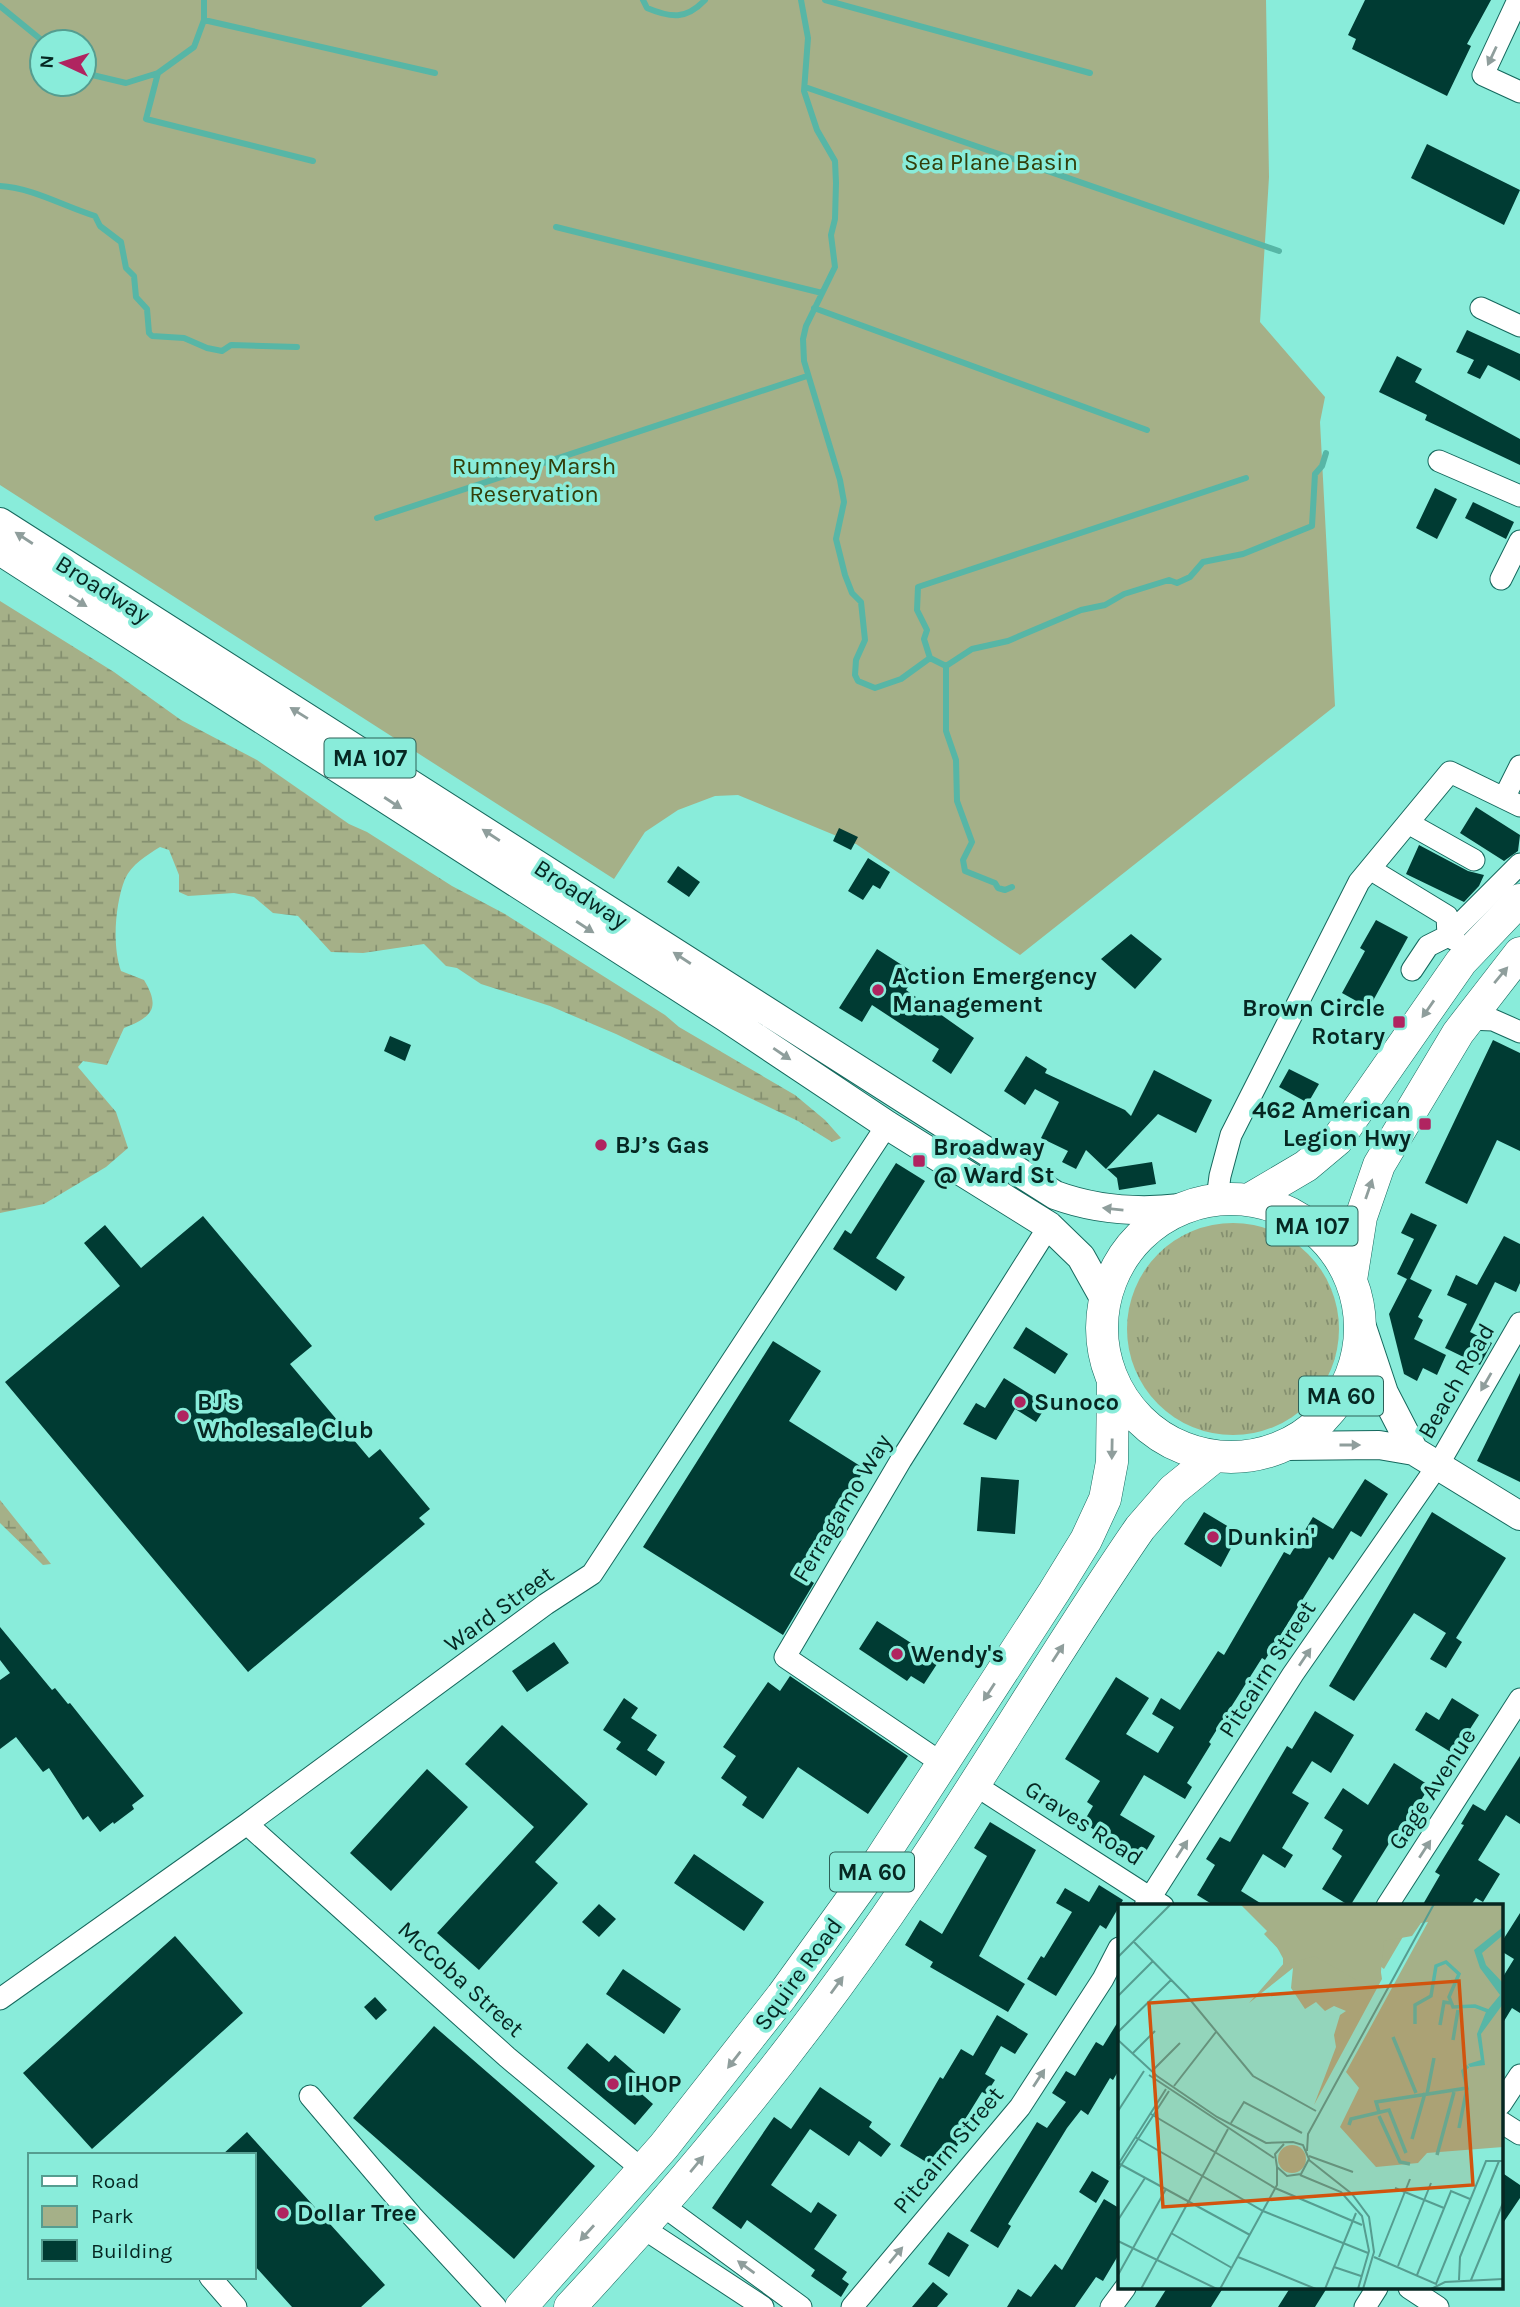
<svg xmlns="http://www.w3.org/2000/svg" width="1520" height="2307" font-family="Karla,sans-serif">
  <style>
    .grass { fill: url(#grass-tufts) }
    .wetland { fill: url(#wetland-marsh) }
    .green { fill: #a5b088; fill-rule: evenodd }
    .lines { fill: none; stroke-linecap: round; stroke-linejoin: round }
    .stream { stroke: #57b6a6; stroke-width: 6 }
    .building { fill: #003b33 }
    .minor-casing { stroke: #15685d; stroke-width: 23 }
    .major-casing { stroke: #15685d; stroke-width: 30 }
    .highway-casing { stroke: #15685d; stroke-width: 33 }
    .minor { stroke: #fff; stroke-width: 21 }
    .major { stroke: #fff; stroke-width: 28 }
    .highway { stroke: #fff; stroke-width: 32 }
    .oneway { fill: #8f9e9c }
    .poi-dot { fill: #b02460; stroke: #89ecda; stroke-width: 2.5 }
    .labels { text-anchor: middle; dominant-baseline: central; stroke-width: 7; stroke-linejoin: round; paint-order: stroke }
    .shield { fill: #89ecda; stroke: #2d6259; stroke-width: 2 }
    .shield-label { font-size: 23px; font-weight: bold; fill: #062722 }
    .park-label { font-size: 24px; fill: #333e0a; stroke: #89ecda }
    .street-label { font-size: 24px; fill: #062722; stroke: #89ecda }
    .poi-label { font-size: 24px; font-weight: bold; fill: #062722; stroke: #89ecda; text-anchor: start }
    .inset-river { fill: none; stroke: #57b6a6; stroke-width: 3.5 }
    .inset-road { fill: none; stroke: #559d90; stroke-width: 2 }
    .view { fill: #d1540e; fill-opacity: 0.15; stroke: #d1540e; stroke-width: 3.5 }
    .inset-edge { fill: none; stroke: #062722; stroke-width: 3.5 }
  </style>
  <defs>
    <pattern id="grass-tufts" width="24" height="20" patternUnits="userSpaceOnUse" patternTransform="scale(1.75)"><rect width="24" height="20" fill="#a5b088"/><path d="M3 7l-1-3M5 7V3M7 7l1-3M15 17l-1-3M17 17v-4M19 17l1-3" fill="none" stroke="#848f6f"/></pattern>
    <pattern id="wetland-marsh" width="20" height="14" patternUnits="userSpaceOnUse" patternTransform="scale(1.75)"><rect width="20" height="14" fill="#a5b088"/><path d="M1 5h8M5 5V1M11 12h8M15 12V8" fill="none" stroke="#848f6f"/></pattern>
  </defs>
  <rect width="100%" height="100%" fill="#89ecda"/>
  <path class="grass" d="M1127 1329a106 106 0 1 1 212 0a106 106 0 1 1-212 0Z"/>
  <path class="wetland" d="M0 601 114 672 181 720 257 760 349 824 367 832 452 886 505 914 665 1015 679 1027 795 1095 825 1120 841 1138 832 1142 798 1121 616 1034 550 1006 481 984 457 968 446 966 424 944 363 953 331 952 298 916 273 913 254 897 234 893 188 896 179 892V875L169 850 160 847C147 855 131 865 125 879 115 904 112 946 121 971L144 980C161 1008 152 1017 124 1028L107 1065 83 1061 78 1067 116 1112 128 1148 106 1167 44 1204 0 1213Z
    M0 1500 51 1564 43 1565 0 1523Z"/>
  <path class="green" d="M0 0H1266L1269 177 1260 322 1325 397 1320 422 1335 706 1020 955 856 844 738 795 715 796 678 810 645 832 614 879 0 485ZM42 42H84V84H42Z"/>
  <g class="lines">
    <path class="stream" d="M643 0 647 8C671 18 686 20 705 0
      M801 0 808 38 804 91 817 130 835 161 836 183 835 219 831 235 835 267 806 326 803 339 804 361 840 480 844 502 836 539 845 575 852 593 861 602 865 640 856 660 855 675 858 681 875 688 901 679 930 658
      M825 0 1090 73
      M0 6 44 42
      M204 20 435 73
      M84 73 126 83 158 73 194 47 204 20V0
      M158 73 146 119 313 161
      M805 87 1279 251
      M0 186C33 188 63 206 95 216L100 226 121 242 126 268 134 276 136 297 147 309 149 333 152 336 184 338 207 348 222 351 231 345 297 347
      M556 227 822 293
      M814 308 1147 430
      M377 518 807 376
      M946 666 972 649 1008 641 1081 610 1105 605 1124 594 1169 580 1177 583 1190 577 1203 562 1243 554 1312 526 1315 474 1322 466 1326 453
      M1012 887 1005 890 998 888 995 883 965 871 963 860 972 842 957 801 956 760 946 731V666L930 658 924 639 927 630 917 610 918 587 1246 478"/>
  </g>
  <path class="building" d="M1365 0H1491L1467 44 1471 46 1447 96 1352 49 1356 39 1348 35Z
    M1427 144 1520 190 1504 225 1411 178Z
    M1467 330 1520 354V381L1488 365 1480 379 1467 373 1474 360 1456 352Z
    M1397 356 1422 369 1415 382 1520 439V465L1425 420 1427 415 1379 392Z
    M1435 488 1457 499 1437 539 1416 528Z
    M1473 502 1514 522 1506 539 1465 518Z
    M1476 807 1520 835 1518 851 1504 861 1460 833Z
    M839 828 858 837 851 850 833 841Z
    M1419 845 1468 871 1484 875 1479 886 1464 902 1406 874Z
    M868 858 890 872 880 889 873 885 863 900 848 891Z
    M678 866 700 882 689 897 667 882Z
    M1376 920 1408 937 1369 1008 1342 993 1365 951 1360 948Z
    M1131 934 1162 959 1135 989 1101 959Z
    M877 949 916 974 906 990 974 1038 951 1074 932 1061 939 1049 872 1005 862 1022 839 1008Z
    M390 1036 411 1045 405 1061 384 1051Z
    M1493 1040 1520 1053V1151L1497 1140 1467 1204 1425 1183Z
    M1026 1056 1047 1069 1045 1073 1125 1110 1131 1116 1154 1070 1212 1100 1196 1133 1158 1114 1106 1169 1086 1150 1076 1169 1062 1162 1068 1151 1041 1138 1059 1102 1035 1089 1025 1105 1004 1091Z
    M1289 1069 1319 1084 1308 1103 1279 1087Z
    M1152 1162 1156 1184 1119 1190 1117 1178 1107 1169Z
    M896 1163 925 1181 876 1258 905 1277 896 1291 833 1249 845 1230 851 1234Z
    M1411 1213 1437 1225 1410 1279 1432 1290 1418 1317 1423 1320 1414 1339 1446 1355 1437 1375 1423 1368 1417 1381 1404 1374 1389 1314 1407 1279 1397 1274 1414 1239 1401 1233Z
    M203 1216 312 1346 290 1364 369 1458 380 1449 430 1509 419 1518 425 1524 248 1672 5 1382 120 1286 84 1243 105 1225 141 1268Z
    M1504 1236 1520 1244V1283L1516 1292 1495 1282 1470 1332 1492 1343 1480 1365 1445 1348 1467 1304 1447 1295 1456 1275 1477 1285Z
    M1026 1327 1068 1354 1055 1374 1013 1348Z
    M773 1341 821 1371 789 1421 865 1469 799 1573 814 1583 783 1635 643 1547Z
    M1520 1373V1482L1477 1461Z
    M1004 1378 1047 1405 1036 1422 1015 1409 996 1440 963 1424 976 1403 985 1408Z
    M981 1477 1019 1480 1015 1534 977 1531Z
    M1365 1479 1388 1494 1361 1537 1351 1531 1333 1560 1329 1557 1265 1660 1262 1658 1209 1742 1211 1744 1187 1783 1192 1787 1185 1799 1144 1775 1120 1815 1155 1836 1142 1858 1083 1823 1093 1806 1087 1802 1100 1781 1065 1759 1116 1677 1149 1698 1126 1734 1158 1753 1174 1727 1152 1714 1161 1698 1180 1710 1218 1651 1224 1655 1284 1552 1290 1555 1313 1517 1333 1529Z
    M1204 1512 1239 1533 1221 1567 1184 1544Z
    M1432 1512 1506 1558 1456 1638 1462 1642 1446 1668 1430 1659 1446 1633 1414 1613 1354 1701 1329 1686Z
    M877 1621 939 1661 924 1684 911 1676 907 1681 859 1649Z
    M0 1627 52 1690 55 1688 68 1704 70 1703 144 1796 132 1805 134 1809 114 1824 113 1822 100 1832 88 1816 83 1820 49 1768 43 1772 16 1737 0 1749V1680L10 1673 0 1660Z
    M554 1642 569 1663 527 1692 512 1671Z
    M790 1676 908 1756 868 1814 798 1767 763 1819 742 1805 747 1797 721 1778 736 1756 723 1747 768 1682 780 1691Z
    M624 1698 638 1708 631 1718 657 1735 647 1750 665 1762 656 1776 616 1749 621 1742 603 1730Z
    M1452 1698 1479 1715 1454 1754 1415 1730 1426 1712 1439 1720Z
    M1315 1711 1354 1735 1331 1773 1312 1761 1292 1793 1309 1803 1282 1848 1293 1855 1285 1868 1263 1854 1241 1891 1265 1906H1215L1197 1895 1215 1865 1206 1859 1220 1837 1230 1842 1287 1746 1292 1749Z
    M502 1725 588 1804 535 1862 558 1883 479 1970 437 1933 534 1827 465 1764Z
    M1520 1756V1824L1506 1815 1478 1860 1500 1874 1483 1902 1476 1898 1470 1906H1422L1440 1875 1435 1872 1464 1825 1461 1824 1473 1804 1485 1811Z
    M1394 1763 1430 1786 1398 1836 1395 1834 1350 1906 1322 1889 1342 1856 1332 1849 1343 1830 1324 1818 1343 1788 1368 1805Z
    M427 1769 468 1807 391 1891 350 1853Z
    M990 1822 1036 1850 979 1956 1025 1984 1008 2012 930 1967 933 1962 905 1945 920 1920 942 1934 987 1856 974 1848Z
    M694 1854 764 1902 744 1931 674 1883Z
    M1099 1885 1123 1900 1106 1929 1100 1925 1056 1996 1027 1979 1041 1956 1044 1958 1072 1912 1056 1903 1065 1888 1089 1902Z
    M599 1904 616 1919 599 1937 582 1922Z
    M1520 1913V2013L1512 2008 1501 2026V1980L1514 1959 1501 1951V1943Z
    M175 1936 243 2013 92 2149 23 2073Z
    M623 1969 681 2009 664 2034 606 1994Z
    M375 1997 387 2010 376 2020 364 2007Z
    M997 2015 1028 2034 1015 2054 1001 2046 985 2074 995 2080 986 2094 982 2092 953 2139 959 2143 941 2171 900 2146 940 2077 943 2079 961 2049 973 2056Z
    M1119 2020V2070L1113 2080 1110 2078 1088 2115 1081 2110 1067 2128 1008 2224 1011 2226 998 2248 970 2231 1037 2122 1047 2128 1066 2102 1052 2093 1066 2071 1075 2076 1096 2042 1103 2046Z
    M434 2026 595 2166 514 2259 353 2118Z
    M587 2043 609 2062 615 2055 644 2080 636 2089 653 2104 635 2125 567 2068Z
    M820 2087 872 2122 869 2127 891 2144 881 2157 859 2141 849 2156 810 2129 771 2185 811 2213 818 2202 837 2215 814 2249 847 2272 842 2279 849 2284 841 2297 811 2276 815 2270 747 2220 741 2229 712 2208 774 2117 791 2129Z
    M247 2132 385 2285 361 2307H292L254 2265V2155H222Z
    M1092 2171 1109 2181 1096 2203 1079 2192Z
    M1501 2172 1520 2185V2198L1501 2226Z
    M1104 2199 1119 2208V2254L1103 2281 1096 2277 1075 2307H1007L1018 2289 1031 2297 1055 2264 1062 2270Z
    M948 2232 969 2245 949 2277 928 2264Z
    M933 2282 948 2294 937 2307H912Z
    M1167 2288H1223L1211 2307H1155Z
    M1290 2288H1327L1315 2307H1278Z"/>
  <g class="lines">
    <g class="minor-casing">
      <path id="minor" d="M1518 0 1483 75 1520 92
        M1481 308 1520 326
        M1439 461 1520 496
        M1501 579 1520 541
        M1504 798 1520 766
        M1408 823 1474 860
        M1370 869 1447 916 1448 936 1455 940
        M1412 970 1428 946 1448 936 1520 864
        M1468 1019 1493 1020 1520 1032
        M1217 1199 1220 1176 1231 1135 1359 882 1450 772 1520 806
        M943 1764 785 1657 901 1460 1049 1226
        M975 1785 1163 1906
        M247 1824 507 2057 643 2170
        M1145 1906 1293 1674 1438 1465 1520 1323
        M1387 1906 1520 1699
        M0 1999 247 1824 546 1604 592 1574 887 1125
        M310 2096 412 2216 496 2307
        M1501 2104 1520 2075
        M1501 2122 1520 2134
        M662 2205 801 2307
        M646 2223 652 2234 763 2307
        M210 2277 236 2307
        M1409 2288 1438 2307
        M852 2307 1020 2107 1103 1979 1119 1948
        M1111 2307 1125 2288
        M1365 2307 1377 2288"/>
    </g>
    <g class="major-casing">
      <path id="major" d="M0 522 1055 1195C1096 1210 1138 1213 1181 1208
        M0 551 725 1017 887 1125 1049 1226 1081 1257 1105 1300
        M1361 1324 1384 1393 1414 1451
        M1285 1446 1379 1445 1414 1451 1520 1516"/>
    </g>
    <g class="highway-casing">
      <path id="highway" d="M1102 1328a129 129 0 1 1 258 0a129 129 0 1 1-258 0Z
        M1250 1199 1306 1166 1337 1140 1461 962 1520 900
        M1351 1280 1361 1217 1379 1165 1458 1033 1520 953
        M521 2307 664 2146 782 1996 880 1860 1054 1592 1086 1540 1105 1499 1112 1462 1113 1380
        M570 2307C695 2173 811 2030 913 1878 991 1763 1061 1642 1140 1528L1173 1490 1215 1456"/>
    </g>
    <use href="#minor" class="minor"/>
    <use href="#major" class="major"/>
    <use href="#highway" class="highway"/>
  </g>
  <defs><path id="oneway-solid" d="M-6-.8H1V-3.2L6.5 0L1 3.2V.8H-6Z" transform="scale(1.75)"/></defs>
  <g class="oneway">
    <use href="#oneway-solid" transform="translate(1492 56) rotate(115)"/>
    <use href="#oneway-solid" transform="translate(24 538) rotate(-147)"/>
    <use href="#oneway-solid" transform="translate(78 601) rotate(32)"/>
    <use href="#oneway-solid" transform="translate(299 713) rotate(-148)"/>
    <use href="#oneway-solid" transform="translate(393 803) rotate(33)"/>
    <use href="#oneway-solid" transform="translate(491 835) rotate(-147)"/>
    <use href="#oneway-solid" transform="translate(585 927) rotate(33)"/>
    <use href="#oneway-solid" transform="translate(682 958) rotate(-147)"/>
    <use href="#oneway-solid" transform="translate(1501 975) rotate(-50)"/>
    <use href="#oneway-solid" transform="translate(1428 1009) rotate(125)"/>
    <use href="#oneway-solid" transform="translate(782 1054) rotate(34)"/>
    <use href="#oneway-solid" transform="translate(1369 1189) rotate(-71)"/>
    <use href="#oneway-solid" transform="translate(1113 1209) rotate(-174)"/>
    <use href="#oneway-solid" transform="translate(1486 1382) rotate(120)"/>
    <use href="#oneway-solid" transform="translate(1350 1445)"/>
    <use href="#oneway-solid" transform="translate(1112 1449) rotate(91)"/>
    <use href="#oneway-solid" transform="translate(1058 1653) rotate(-57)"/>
    <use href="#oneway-solid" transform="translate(1305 1657) rotate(-56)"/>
    <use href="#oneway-solid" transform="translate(989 1692) rotate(123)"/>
    <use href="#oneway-solid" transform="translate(1182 1849) rotate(-57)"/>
    <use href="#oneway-solid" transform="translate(1425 1849) rotate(-57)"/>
    <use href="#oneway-solid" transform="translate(837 1985) rotate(-54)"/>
    <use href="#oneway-solid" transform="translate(734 2060) rotate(128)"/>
    <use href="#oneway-solid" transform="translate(1039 2078) rotate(-57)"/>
    <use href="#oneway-solid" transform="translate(697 2164) rotate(-50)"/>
    <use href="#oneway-solid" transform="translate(587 2233) rotate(132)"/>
    <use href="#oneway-solid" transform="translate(896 2255) rotate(-50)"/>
    <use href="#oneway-solid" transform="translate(746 2267) rotate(-144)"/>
  </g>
  <g class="poi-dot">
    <circle cx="878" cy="990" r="7"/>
    <rect x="1392" y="1015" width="14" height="14" rx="3.5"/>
    <rect x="1418" y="1117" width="14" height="14" rx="3.5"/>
    <circle cx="601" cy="1145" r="7"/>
    <rect x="912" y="1154" width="14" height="14" rx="3.5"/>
    <circle cx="1020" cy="1402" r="7"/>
    <circle cx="183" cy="1416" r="7"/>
    <circle cx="1213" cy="1537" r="7"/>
    <circle cx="897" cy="1654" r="7"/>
    <circle cx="613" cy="2084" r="7"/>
    <circle cx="283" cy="2213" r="7"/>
  </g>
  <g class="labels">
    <g class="shield">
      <rect x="324.5" y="738.5" width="91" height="39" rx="5"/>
      <rect x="1266.5" y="1206.5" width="91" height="39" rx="5"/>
      <rect x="1299" y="1376.5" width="84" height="39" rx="5"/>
      <rect x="830" y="1852.5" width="84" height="39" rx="5"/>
    </g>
    <g class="shield-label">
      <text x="370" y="758">MA 107</text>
      <text x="1312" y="1226">MA 107</text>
      <text x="1341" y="1396">MA 60</text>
      <text x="872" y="1872">MA 60</text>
    </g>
    <g class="park-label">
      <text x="991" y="162">Sea Plane Basin</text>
      <text x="534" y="466">Rumney Marsh<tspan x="534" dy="28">Reservation</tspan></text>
    </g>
    <g class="street-label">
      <text transform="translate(103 589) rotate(32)">Broadway</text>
      <text transform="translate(581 894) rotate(33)">Broadway</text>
      <text transform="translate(1456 1381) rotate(-60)">Beach Road</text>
      <text transform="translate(842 1508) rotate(-59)">Ferragamo Way</text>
      <text transform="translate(499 1609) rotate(-36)">Ward Street</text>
      <text transform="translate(1267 1669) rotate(-57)">Pitcairn Street</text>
      <text transform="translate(1432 1789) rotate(-57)">Gage Avenue</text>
      <text transform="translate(1084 1823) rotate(33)">Graves Road</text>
      <text transform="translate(798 1974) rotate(-54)">Squire Road</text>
      <text transform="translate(461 1979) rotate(42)">McCoba Street</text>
      <text transform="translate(948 2150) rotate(-50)">Pitcairn Street</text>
    </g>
    <g class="poi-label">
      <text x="892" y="976">Action Emergency<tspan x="892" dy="28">Management</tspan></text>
      <text x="1385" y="1008" text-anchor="end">Brown Circle<tspan x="1385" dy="28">Rotary</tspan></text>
      <text x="1411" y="1110" text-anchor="end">462 American<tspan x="1411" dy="28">Legion Hwy</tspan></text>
      <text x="615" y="1145">BJ’s Gas</text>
      <text x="933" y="1147">Broadway<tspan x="933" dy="28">@ Ward St</tspan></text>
      <text x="197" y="1402">BJ's<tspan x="197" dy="28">Wholesale Club</tspan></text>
      <text x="1034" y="1402">Sunoco</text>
      <text x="1227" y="1537">Dunkin'</text>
      <text x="911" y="1654">Wendy's</text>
      <text x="627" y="2084">IHOP</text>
      <text x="297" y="2213">Dollar Tree</text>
    </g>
  </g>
  <g transform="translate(1118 1904)">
    <rect width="385" height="385" fill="#89ecda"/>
    <path d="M160 255a14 14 0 1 1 28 0a14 14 0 1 1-28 0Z" fill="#a5b088"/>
    <path d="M293 19 266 65 262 62 264 75 257 88 196 201 218 143 216 131 222 111 228 107 216 102 207 107 198 98 187 105 173 84 175 64 131 99 167 58 147 21Z" fill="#a5b088"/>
    <path d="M122 0H385V243L309 249 300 259 258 263 222 223 241 184 228 168 310 18 303 19 294 32 266 37 262 77 256 80 238 76 197 52 165 61V50L146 30 149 27Z" fill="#a5b088"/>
    <path d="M385 23V31L364 49 368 61 385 79V100L363 130 367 161 352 163 350 160 363 156 359 130 368 108 382 91 362 64 356 46Z" fill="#57b6a6"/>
    <path class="inset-river" d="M297 120V101L313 92 318 62 328 58 341 70 331 93 335 103 357 102 370 107M322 121 326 98 332 99M275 133 298 189M335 136 340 106M309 190 316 154M261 208 258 198 349 184 345 167 350 162M261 212 282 258 292 260M231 221 233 215 271 206 288 249M341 224 349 184M294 235 307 189M319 251 336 188"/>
    <path class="inset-road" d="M16 38 69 92 135 172 198 207M0 53 53 0M0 92 35 57M0 128 53 76M0 136 39 172 99 213 148 239 175 238 185 241 191 255 183 270 169 272 159 263 157 250 166 240M14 150 37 127M35 166 62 139M31 171 156 254M56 182 98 128M0 207 26 167M33 210 157 284 244 321M113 219 126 198 184 229M17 233 145 307 250 349M189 247 190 230 316 0M191 252 235 268M191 256 234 290 251 313 256 348 245 385M0 259 132 331M1 259 48 185M0 266 51 187M182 271 223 288 244 312 251 347 240 385M277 284 326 304M0 316 27 274M53 329 114 364M0 337 99 385M120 353 198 385M256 353 318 380 368 257H385M261 353 292 275M280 362 313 279M216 363 243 372M0 371 48 285M299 371 333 287 352 295M341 376 342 353 381 257M353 376 385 299M23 385 110 225M102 385 159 281V263M207 385 238 309M313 385 327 378 385 375"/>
    <path class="view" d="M341 77 355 281 45 303 31 99Z"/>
    <rect width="385" height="385" class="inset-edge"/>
  </g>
  <rect x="28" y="2153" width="228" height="126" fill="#89ecda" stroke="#559d90" stroke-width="2"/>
  <rect x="42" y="2176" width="35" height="10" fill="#ffffff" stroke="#559d90" stroke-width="2"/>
  <text x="91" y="2188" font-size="21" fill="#062722">Road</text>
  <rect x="42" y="2206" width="35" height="21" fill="#a5b088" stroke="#559d90" stroke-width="2"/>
  <text x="91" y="2223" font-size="21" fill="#062722">Park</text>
  <rect x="42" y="2240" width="35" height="21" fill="#003b33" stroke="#559d90" stroke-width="2"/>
  <text x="91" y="2258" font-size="21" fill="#062722">Building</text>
  <g transform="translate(63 63) rotate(274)"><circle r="33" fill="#89ecda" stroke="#559d90" stroke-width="2"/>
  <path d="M0-5L12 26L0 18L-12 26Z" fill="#b02460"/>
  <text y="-10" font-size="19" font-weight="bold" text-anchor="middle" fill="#062722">N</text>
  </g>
</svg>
